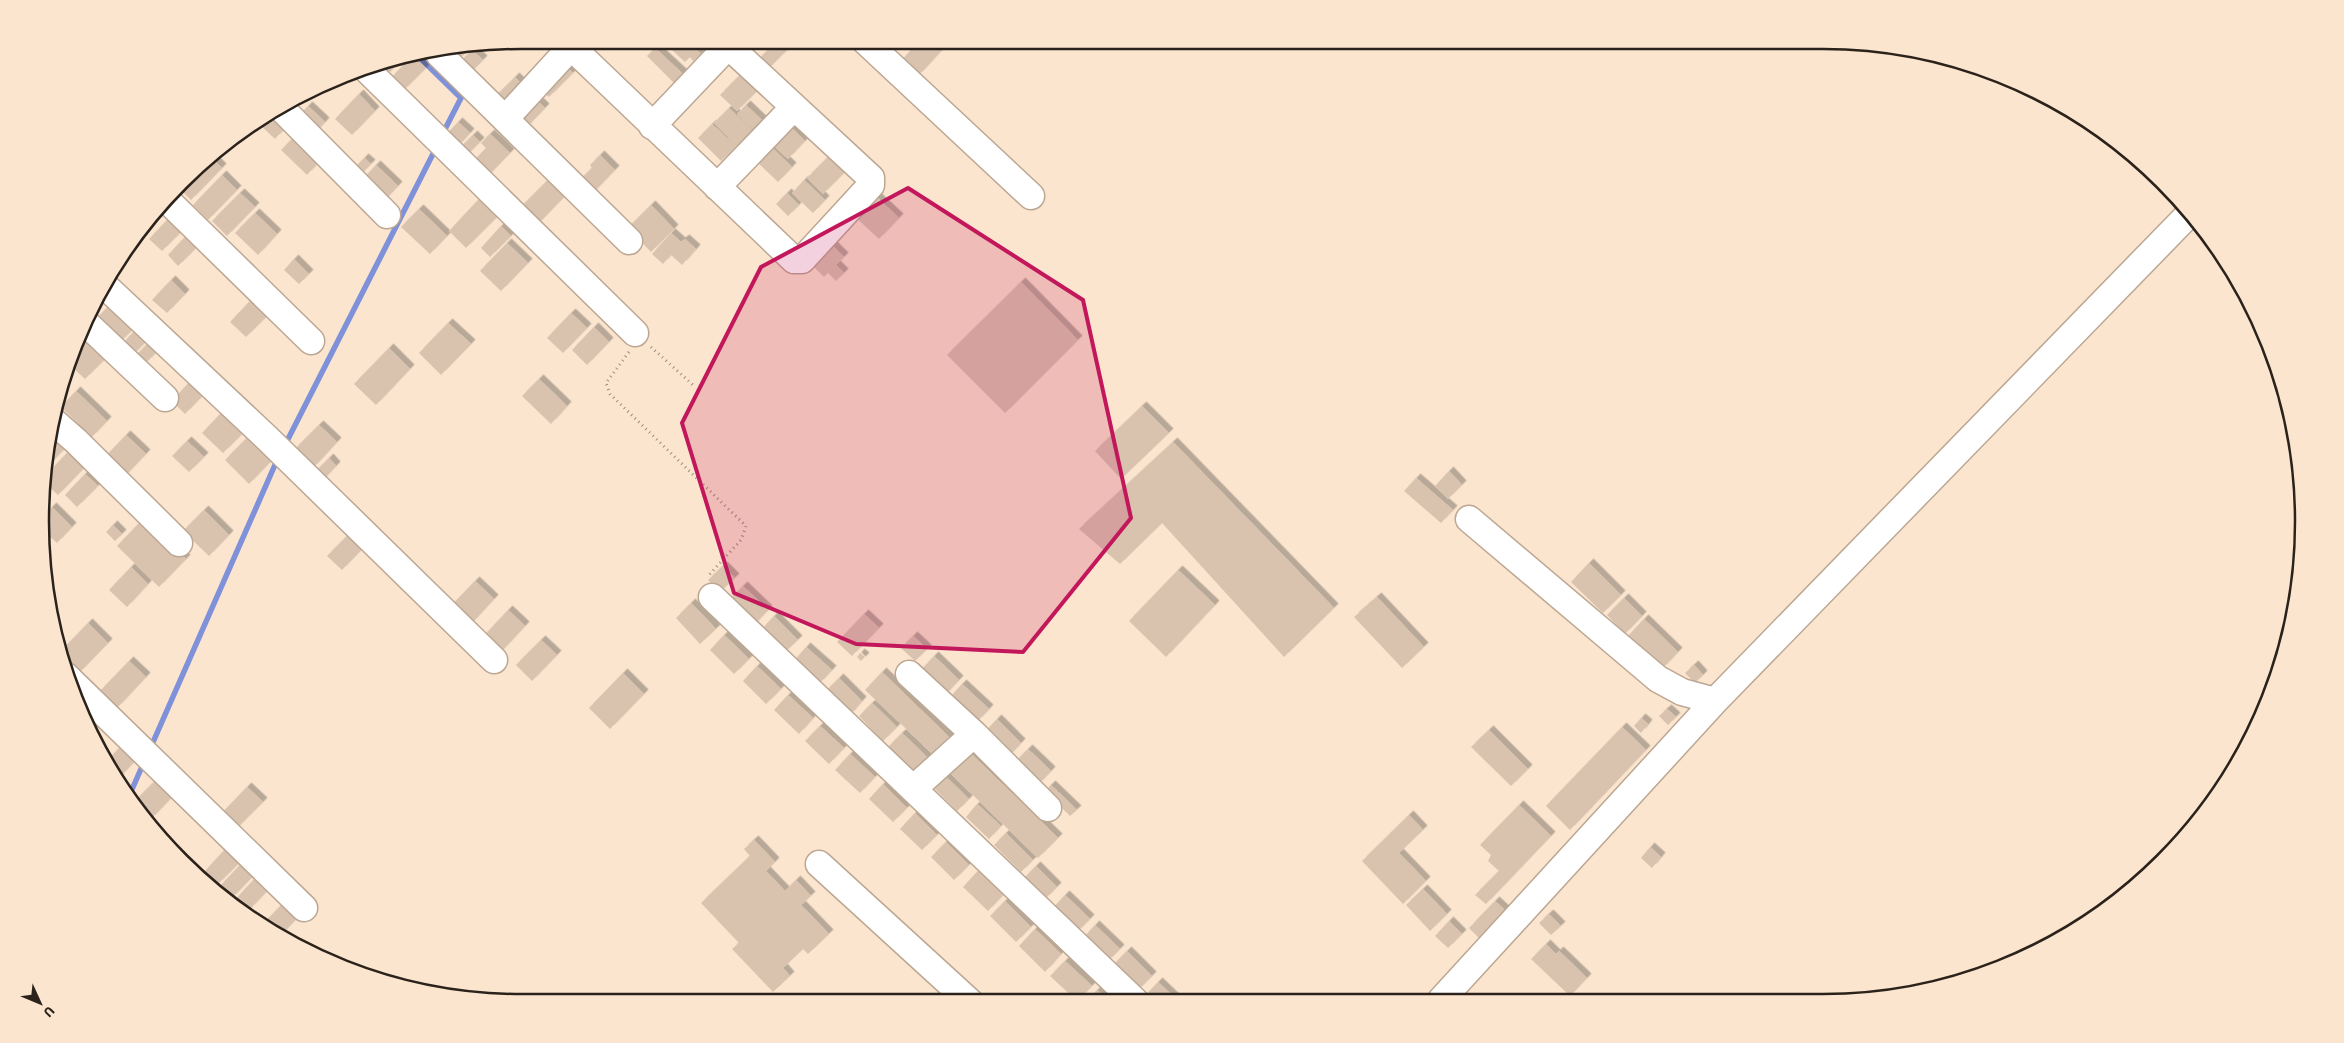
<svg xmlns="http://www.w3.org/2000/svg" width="2344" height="1043" font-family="'Source Sans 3',sans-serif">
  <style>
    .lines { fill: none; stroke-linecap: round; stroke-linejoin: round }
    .stream { stroke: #7e91d9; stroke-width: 5.5 }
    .building { fill: #d9c3af; filter: url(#shadow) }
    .minor-casing { stroke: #bca793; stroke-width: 29 }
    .path { stroke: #9d8d7d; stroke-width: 3; stroke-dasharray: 1 4; stroke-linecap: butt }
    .minor { stroke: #fff; stroke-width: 26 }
    .marked { fill: #c2185b; fill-opacity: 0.2; stroke: #c2185b; stroke-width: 4; stroke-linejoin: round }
    .rim { fill: none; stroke: #2b231b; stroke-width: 2.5 }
  </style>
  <defs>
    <filter id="shadow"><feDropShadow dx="4.5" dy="-4.5" stdDeviation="0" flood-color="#0004"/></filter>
  </defs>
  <rect width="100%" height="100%" fill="#fbe5cf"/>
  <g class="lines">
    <path class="stream" d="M419 57 461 98 442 135
      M285 445 436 148
      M150 749 278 458
      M130 794 144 762"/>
  </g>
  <path class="building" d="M665 40H679L668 50 661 43Z
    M681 40H707L697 50 701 54 693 61 690 57 685 62 672 50Z
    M777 40H784L791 46 767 70 757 61Z
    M920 40H951L918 76 901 61Z
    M655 48 683 74 674 83 647 56Z
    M469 49 455 63 451 52Z
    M472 50 483 60 468 75 458 64Z
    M410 58H415L426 68 403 91 390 79Z
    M401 60 386 76 374 64 383 63Z
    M561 61 573 73 549 97 537 86Z
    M745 70 758 90 737 111 720 95Z
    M515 77 527 89 506 111 493 99Z
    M359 94 375 111 352 135 335 119Z
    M530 94 545 108 526 128 511 114Z
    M746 105 768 126 759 135 737 114Z
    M308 106 325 122 314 134 297 118Z
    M729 108 755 133 740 149 714 123Z
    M272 111 287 125 275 139 257 122Z
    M458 122 470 133 457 147 446 135Z
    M712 124 736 146 721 161 698 138Z
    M789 125 805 141 788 159 771 143Z
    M297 134 322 158 307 175 281 150Z
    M490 134 510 153 485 179 470 165 486 148 481 143Z
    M473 135 480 142 464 158 457 151Z
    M769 145 792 167 778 182 754 159Z
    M600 155 615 170 589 197 576 184 592 168 590 165Z
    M830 155 846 171 823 194 807 178Z
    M210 156 222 168 191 200 180 189Z
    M364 158 371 164 358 177 352 171Z
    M376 165 398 186 383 202 361 181Z
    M222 175 237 190 208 220 193 205Z
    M548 180 565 196 533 229 516 212Z
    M804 180 825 200 813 213 792 193Z
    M871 192 899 218 879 239 851 213Z
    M240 193 255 207 227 236 212 221Z
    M787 193 799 205 788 216 776 204Z
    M479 199 497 217 466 248 449 231Z
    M651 205 674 229 651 252 628 228Z
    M419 209 447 236 430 254 401 227Z
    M255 213 277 234 258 255 235 233Z
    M171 216 184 229 162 251 149 239Z
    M501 226 511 236 490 257 481 248Z
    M671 233 681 242 685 239 696 249 682 265 671 255 663 264 652 254Z
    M186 236 197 247 178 266 168 255Z
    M827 240 844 257 836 265 844 273 836 281 828 273 824 277 807 260Z
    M507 243 528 263 501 291 480 271Z
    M294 259 309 274 299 284 284 270Z
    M171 280 185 294 167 313 152 300Z
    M1021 282 1078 340 1005 413 947 355Z
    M116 299 140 322 119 343 95 320Z
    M252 299 268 315 246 337 230 322Z
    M571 313 587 328 563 353 547 338Z
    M448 323 471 344 441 375 419 353Z
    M141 324 152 335 134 354 123 343Z
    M594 327 609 342 587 365 572 350Z
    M155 337 163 345 147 362 138 353Z
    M90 338 108 356 85 379 72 367 78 351Z
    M389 348 410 369 376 405 354 384Z
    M194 377 208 390 185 414 172 401Z
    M539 379 567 406 551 424 522 396Z
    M76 391 107 421 92 437 61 407Z
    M1142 406 1169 433 1121 479 1095 451Z
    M224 410 245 431 223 453 202 433Z
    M319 425 337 442 313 468 294 450Z
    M53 432 67 446 48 466 49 437Z
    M126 435 146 454 124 477 104 458Z
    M248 437 272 460 249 484 225 460Z
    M187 441 204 457 189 472 172 456Z
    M1173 442 1334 608 1284 657 1162 523 1120 564 1079 529Z
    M67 453 83 469 58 495 47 485 48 473Z
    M329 458 336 466 322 481 314 473Z
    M1449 471 1462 485 1448 499 1435 486Z
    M85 474 98 486 77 507 65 495Z
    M1416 478 1453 510 1441 523 1404 491Z
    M52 507 72 527 57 543 46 533V513Z
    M204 510 229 535 209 556 183 531Z
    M144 518 186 559 159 587 117 546Z
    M113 525 122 534 115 541 106 532Z
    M350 533 364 547 342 570 327 556Z
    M1589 563 1621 595 1603 613 1571 582Z
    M723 566 735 578 720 592 708 580Z
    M131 567 148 584 127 607 109 590Z
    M1178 570 1215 605 1166 657 1129 621Z
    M475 581 494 599 469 626 450 607Z
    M743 586 768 610 753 626 728 601Z
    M1377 597 1424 647 1402 668 1354 617Z
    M1624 598 1642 616 1625 634 1607 615Z
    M691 603 716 629 700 644 676 618Z
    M508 610 525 626 497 656 480 640Z
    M864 614 879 628 852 656 837 642Z
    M774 616 798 640 784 653 761 630Z
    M1644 619 1678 652 1662 669 1628 636Z
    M88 623 108 643 79 673 60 652Z
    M724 635 749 659 734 674 710 650Z
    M913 636 927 649 915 661 901 648Z
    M541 640 557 655 532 681 516 665Z
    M806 647 832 670 819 684 793 662Z
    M860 653 865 657 861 661 857 657Z
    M934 656 959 680 945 695 920 671Z
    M129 661 146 677 117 708 100 691Z
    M1694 665 1703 675 1695 683 1685 673Z
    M757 666 781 689 766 704 743 681Z
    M882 672 951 739 935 756 865 690Z
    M623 673 644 694 610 729 589 708Z
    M839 678 862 701 849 716 825 692Z
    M962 684 989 709 978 721 951 696Z
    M788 695 813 718 799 734 774 710Z
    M77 701 100 720 90 730Z
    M872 703 897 727 883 741 859 716Z
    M1667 709 1676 717 1668 725 1659 716Z
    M1641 718 1648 724 1641 733 1634 726Z
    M997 719 1021 743 1009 756 984 733Z
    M820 726 844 748 829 764 805 741Z
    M1622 727 1646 750 1570 830 1546 806Z
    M1489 730 1528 769 1511 786 1471 747Z
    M902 733 928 758 914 772 888 747Z
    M120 747 135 761 118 779 105 763Z
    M966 749 1058 838 1038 858 946 769Z
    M1028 749 1051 771 1039 784 1015 762Z
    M850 754 875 777 860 793 835 770Z
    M945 776 969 799 957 811 934 788Z
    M158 778 175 794 151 819 136 800Z
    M883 784 907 808 893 822 869 799Z
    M1051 785 1077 810 1070 816 1045 791Z
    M247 787 263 802 235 830 220 815Z
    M977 804 1001 826 989 839 966 817Z
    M1519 805 1551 836 1486 904 1475 895 1499 871 1488 861 1491 855 1480 845Z
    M915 813 937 835 922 850 900 829Z
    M1409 815 1423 830 1399 853 1426 881 1403 904 1362 861Z
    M1006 833 1033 860 1021 872 994 845Z
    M754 840 775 862 766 871 785 891 796 880 811 896 801 905 829 934 808 954 803 949 783 968 790 976 773 992 732 949 739 943 701 903 750 856 744 849Z
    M946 842 969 865 954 880 931 857Z
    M228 846 242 860 218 884 205 871Z
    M1650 847 1661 857 1652 868 1641 858Z
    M243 862 255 874 232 898 220 886Z
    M1036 866 1057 887 1045 899 1024 878Z
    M978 871 1003 895 988 911 963 887Z
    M257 876 270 888 246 913 234 901Z
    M1423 889 1447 914 1430 931 1406 905Z
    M1065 895 1090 919 1077 932 1052 909Z
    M287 899 302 913 279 937 262 925Z
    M1005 901 1031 927 1016 942 990 916Z
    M1495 901 1509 914 1483 942 1469 928Z
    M1549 914 1561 926 1551 935 1539 923Z
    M1449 921 1462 934 1448 948 1435 936Z
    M1095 925 1120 949 1108 961 1084 937Z
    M1035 929 1061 954 1045 972 1019 946Z
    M1546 944 1556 954 1559 951 1587 978 1570 996 1531 959Z
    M1127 951 1152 976 1137 991 1112 966Z
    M1065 961 1092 986 1077 1001 1050 976Z
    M1158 982 1178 1001H1148L1144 997Z
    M1097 990 1109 1001H1087Z"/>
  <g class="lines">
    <g class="minor-casing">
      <path id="minor" d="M564 40 794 260H802L871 185V178L722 40
        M864 40 1031 196
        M439 54 629 241
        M364 67 635 333
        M279 106 387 215
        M505 119 571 47
        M652 126 728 46
        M717 187 794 107
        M169 202 311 341
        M103 284 268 439 494 660
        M88 325 165 398
        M52 420 76 441 179 543
        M1469 519 1658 679 1682 692 1715 701
        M712 597 1135 1001
        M909 674 974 734
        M66 676 304 908
        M913 789 974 734 1048 808
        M819 864 970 1002
        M1441 1000 1715 701 2190 213"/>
    </g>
    <path class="path" d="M651 347 693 385
      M629 352 606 383 610 394 746 526 741 540 709 575"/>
    <use href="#minor" class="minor"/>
  </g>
  <path class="marked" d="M908 188 1083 300 1131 518 1023 652 856 644 734 593 682 423 761 267Z"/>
  <path d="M0 0H2344V1043H0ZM521 49H1823A472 472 0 0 1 2295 521V522A472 472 0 0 1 1823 994H521A472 472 0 0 1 49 522V521A472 472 0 0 1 521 49Z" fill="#fbe5cf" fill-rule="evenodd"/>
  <path class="rim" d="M521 49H1823A472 472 0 0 1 2295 521V522A472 472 0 0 1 1823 994H521A472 472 0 0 1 49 522V521A472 472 0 0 1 521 49Z"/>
  <g transform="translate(40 1003) rotate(134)" stroke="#fbe5cf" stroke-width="4" paint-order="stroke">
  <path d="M0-4L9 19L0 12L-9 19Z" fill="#2b231b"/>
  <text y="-8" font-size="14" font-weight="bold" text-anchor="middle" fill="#2b231b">U</text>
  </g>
</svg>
